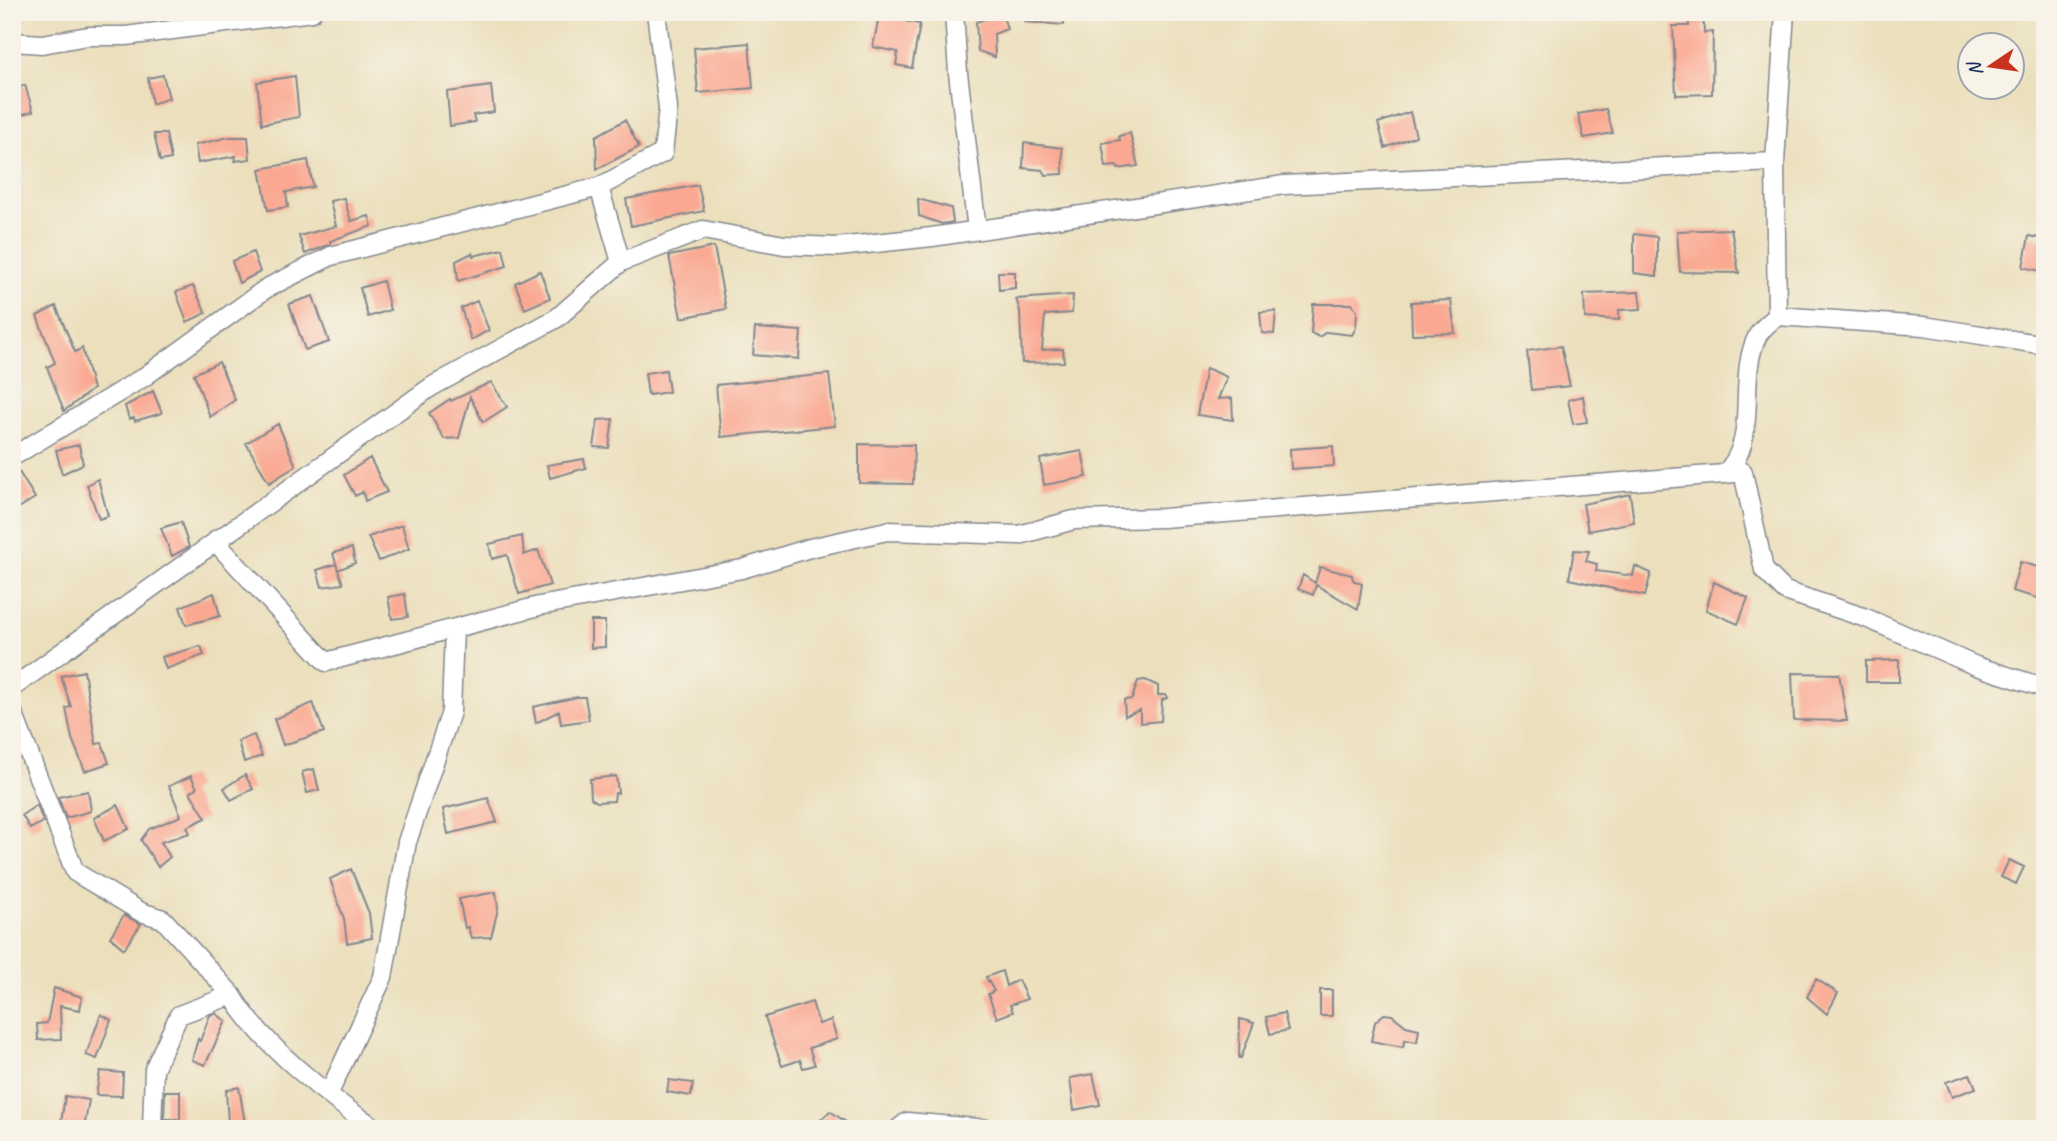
<svg xmlns="http://www.w3.org/2000/svg" width="2057" height="1141" font-family="Caveat,sans-serif">
  <style>
    .building { fill: #faa891 }
    .lines { fill: none; stroke-linecap: round; stroke-linejoin: round }
    .street-casing { stroke: #83878d; stroke-width: 21 }
    .street { stroke: #fff; stroke-width: 18 }
  </style>
  <rect width="100%" height="100%" fill="#f7f3e8"/>
  <filter id="ink" filterUnits="userSpaceOnUse"><feTurbulence type="fractalNoise" baseFrequency=".0143" numOctaves="2"/><feDisplacementMap in="SourceGraphic" scale="14" xChannelSelector="R" yChannelSelector="G"/><feConvolveMatrix kernelMatrix="1 2 1 2 8 2 1 2 1" color-interpolation-filters="sRGB"/></filter>
  <filter id="wash" filterUnits="userSpaceOnUse"><feTurbulence type="fractalNoise" baseFrequency=".00686" numOctaves="4" result="noise"/><feDisplacementMap in="SourceGraphic" scale="28" xChannelSelector="R" yChannelSelector="G"/><feGaussianBlur stdDeviation="1.57" result="paint"/><feColorMatrix in="noise" values="0 0 0 0 0 0 0 0 0 0 0 0 0 0 0 0 0 1.4 0 .05"/><feComposite in="paint" operator="in"/></filter>
  <g filter="url(#wash)">
    <rect width="100%" height="100%" fill="#ebdfbc"/>
    <g id="blocks">
      <path class="building" d="M1024 12H1062L1064 25 1024 22Z
        M1688 12H1703L1704 33 1713 32 1712 94 1676 95 1673 26H1689Z
        M1002 13 1007 29 994 34 995 57 978 51 976 22Z
        M879 16 920 24 912 68 896 65 898 52 873 47Z
        M749 43 753 88 698 93 694 48Z
        M163 75 169 98 152 104 148 78Z
        M295 76 299 117 262 124 257 82Z
        M25 85 33 111 12 118V90Z
        M491 86 494 112 473 115 475 122 450 126 447 92Z
        M1606 109 1613 133 1584 138 1578 114Z
        M1410 112 1416 136 1385 148 1378 123Z
        M625 120 639 147 597 169 596 136Z
        M1130 133 1138 166 1118 169 1117 166 1106 167 1102 143 1120 140 1119 136Z
        M154 134H166L171 159 160 161Z
        M229 137H248L250 159 235 161 236 156 198 163 195 145Z
        M1024 143 1062 148 1063 174 1046 175 1043 170 1023 168Z
        M308 160 313 187 286 192 288 207 268 210 260 169Z
        M698 185 704 211 631 226 626 199Z
        M344 198 351 221 369 216 372 226 330 241 331 244 305 254 299 236 336 226 330 201Z
        M918 199 951 208 953 222 942 224 919 216Z
        M1731 229 1739 273 1680 272 1677 231Z
        M1634 234 1657 237V276L1634 273Z
        M2029 236 2045 239V272L2023 267Z
        M714 247 726 309 681 318 669 256Z
        M503 249 507 266 458 281 456 261 472 253 473 256Z
        M253 252 260 272 239 283 232 261Z
        M540 271 550 298 525 309 515 283Z
        M998 272H1015V288L999 290Z
        M383 281 390 310 368 317 360 288Z
        M193 286 206 313 187 322 176 292Z
        M1639 292 1641 309 1619 310V320L1585 318 1584 294Z
        M1073 295 1072 313 1045 315 1042 350 1063 349 1064 362 1022 363 1020 311 1016 299Z
        M313 296 329 342 305 350 289 304Z
        M1451 300 1455 333 1412 334 1411 302Z
        M477 301 489 330 471 340 461 308Z
        M1313 304H1352L1357 311 1356 328 1352 335 1326 332 1319 337 1311 333Z
        M56 306 75 352 82 348 93 389 64 411 47 367 55 363 37 316Z
        M1276 311 1274 334 1262 333 1260 312Z
        M755 328 801 331 799 359 753 355Z
        M1561 346 1570 386 1531 390 1527 351Z
        M219 362 235 400 210 417 194 374Z
        M1206 368 1227 377 1218 399 1232 398 1233 420 1197 415Z
        M666 370 669 392 648 395 645 373Z
        M829 374 835 426 721 437 716 385Z
        M491 382 507 407 483 422 470 397 459 438 444 439 429 413 450 399 451 401Z
        M153 391 162 413 135 421 134 418 129 419 125 406Z
        M1583 396 1587 422 1573 424 1568 400Z
        M613 419 609 448 594 447 598 420Z
        M278 424 296 466 269 483 246 443Z
        M859 444 914 445 913 484 859 483Z
        M79 445 83 464 62 474 56 450Z
        M1333 446 1334 466 1291 469 1290 449Z
        M1082 451 1087 477 1044 485 1040 459Z
        M370 458 387 492 365 501 363 492 355 496 344 475Z
        M584 459 586 468 550 478 547 465Z
        M16 467 35 498 12 512V468Z
        M98 479 108 516 99 519 87 485Z
        M1630 494 1634 522 1588 531 1583 504Z
        M181 522 189 547 172 556 161 528Z
        M402 525 409 549 379 561 368 537Z
        M522 536 524 555 538 550 550 585 519 594 507 555 492 559 489 544Z
        M352 548 355 563 338 570 333 553Z
        M1574 550 1589 551 1586 561 1597 564 1596 571 1633 576 1635 566 1651 573 1645 596 1569 579Z
        M2020 562 2045 569V600L2012 591Z
        M336 564 343 584 322 587 317 570Z
        M1320 567 1352 575 1353 580 1362 584 1358 609 1316 585 1313 595 1298 589 1303 575 1315 583Z
        M1714 582 1748 598 1738 624 1706 610Z
        M214 593 220 616 186 625 180 607Z
        M405 594 408 617 392 619 388 597Z
        M591 621H605V647L591 648Z
        M201 646 204 655 166 669 162 657Z
        M1899 660V682H1866V661Z
        M84 671 96 744 102 743 109 763 85 771 72 739 66 708 71 707 61 676Z
        M1792 673 1839 674 1847 721 1794 720Z
        M1145 680 1158 686V695H1166L1167 698 1162 700 1161 721 1140 723V710L1125 716 1124 700 1132 699 1138 681Z
        M577 697H585L589 720 561 724 559 711 536 723 533 707Z
        M313 703 324 732 283 745 274 719Z
        M254 735 262 756 244 762 238 741Z
        M314 769 319 790 307 793 302 772Z
        M245 775 253 789 231 800 224 788Z
        M191 776 197 788 190 792 206 818 187 827 190 833 161 842 170 857 158 867 141 840 149 829 181 816 169 786Z
        M616 776 618 793H615L614 801 597 802 591 798 590 779Z
        M88 791 91 811 66 818 58 797Z
        M488 798 497 822 448 834 443 809Z
        M37 805 43 822 30 829 22 815Z
        M118 805 129 829 104 841 94 818Z
        M2009 860 2024 867 2016 884 2001 877Z
        M351 869 369 913 372 938 347 943 344 919 330 879Z
        M496 892 498 909 491 937 471 938 468 927 465 928 459 899Z
        M124 915 141 924 124 949 110 937Z
        M1002 971 1006 986 1018 980 1027 999 1010 1005 1013 1012 997 1018 988 994 994 991 986 977Z
        M1816 979 1838 993 1827 1014 1807 997Z
        M54 988 82 997 80 1010 60 1006 61 1039 38 1040 37 1024 47 1023Z
        M1320 990H1332V1016H1320Z
        M812 1002 819 1024 831 1020 837 1039 809 1048 815 1065 803 1068 800 1060 782 1066 765 1017Z
        M215 1013 226 1021 205 1065 192 1060 198 1039 200 1041 210 1015Z
        M1284 1013 1288 1030 1270 1034 1266 1017Z
        M101 1014 111 1020 97 1059 86 1055Z
        M1384 1014 1392 1015 1406 1026 1419 1029 1417 1042 1405 1040 1403 1047 1371 1041 1375 1022Z
        M1240 1019 1254 1023 1241 1058H1239Z
        M100 1071 123 1073 122 1096 96 1095Z
        M1093 1074 1100 1105 1074 1110 1070 1078Z
        M1970 1074 1976 1088 1952 1097 1946 1082Z
        M669 1080 693 1083 691 1096 667 1092Z
        M239 1087 245 1123 228 1124 226 1090Z
        M165 1091H180V1119H164Z
        M65 1096 89 1100 84 1129H60Z
        M830 1111 856 1129H811Z"/>
    </g>
  </g>
  <g filter="url(#ink)">
    <use href="#blocks" fill-opacity="0" stroke="#83878d" stroke-width="2"/>
    <g class="lines">
      <g class="street-casing">
        <path id="street" d="M954 12 958 73 977 230
          M12 42 42 44 88 36H126L312 12
          M599 187 621 262
          M1777 316 1775 162 1785 12
          M12 457 144 377 267 288 331 256 599 187 663 153 668 108 656 12
          M1724 474 1743 472 1764 570 1785 591 1866 618 1976 666 2045 688
          M217 539 223 550 326 662 539 606 742 569 810 548 887 531 1019 535 1074 520 1163 518 1724 474C1762 440 1735 378 1758 335 1762 328 1770 322 1777 316L1924 326 2045 345
          M12 688 431 387 557 318 621 262 703 230 784 245 838 247 932 237 1284 185 1775 162
          M12 710 75 872 141 912 163 919 232 995 179 1015 154 1069 152 1129
          M232 995C259 1042 331 1100 377 1129
          M329 1093 383 977 407 842 451 712 454 629
          M898 1129 907 1122 987 1129"/>
      </g>
      <use href="#street" class="street"/>
    </g>
  </g>
  <rect width="2057" height="1141" fill="none" stroke="#f7f3e8" stroke-width="42"/>
  <g transform="translate(1991 66) rotate(257)"><circle r="33" fill="#f7f3e8" stroke="#9fa5b1" stroke-width="2"/>
  <path d="M0-5L12 26L0 18L-12 26Z" fill="#c8321e"/>
  <text y="-10" font-size="19" font-weight="bold" text-anchor="middle" fill="#1b2f5e">N</text>
  </g>
</svg>
